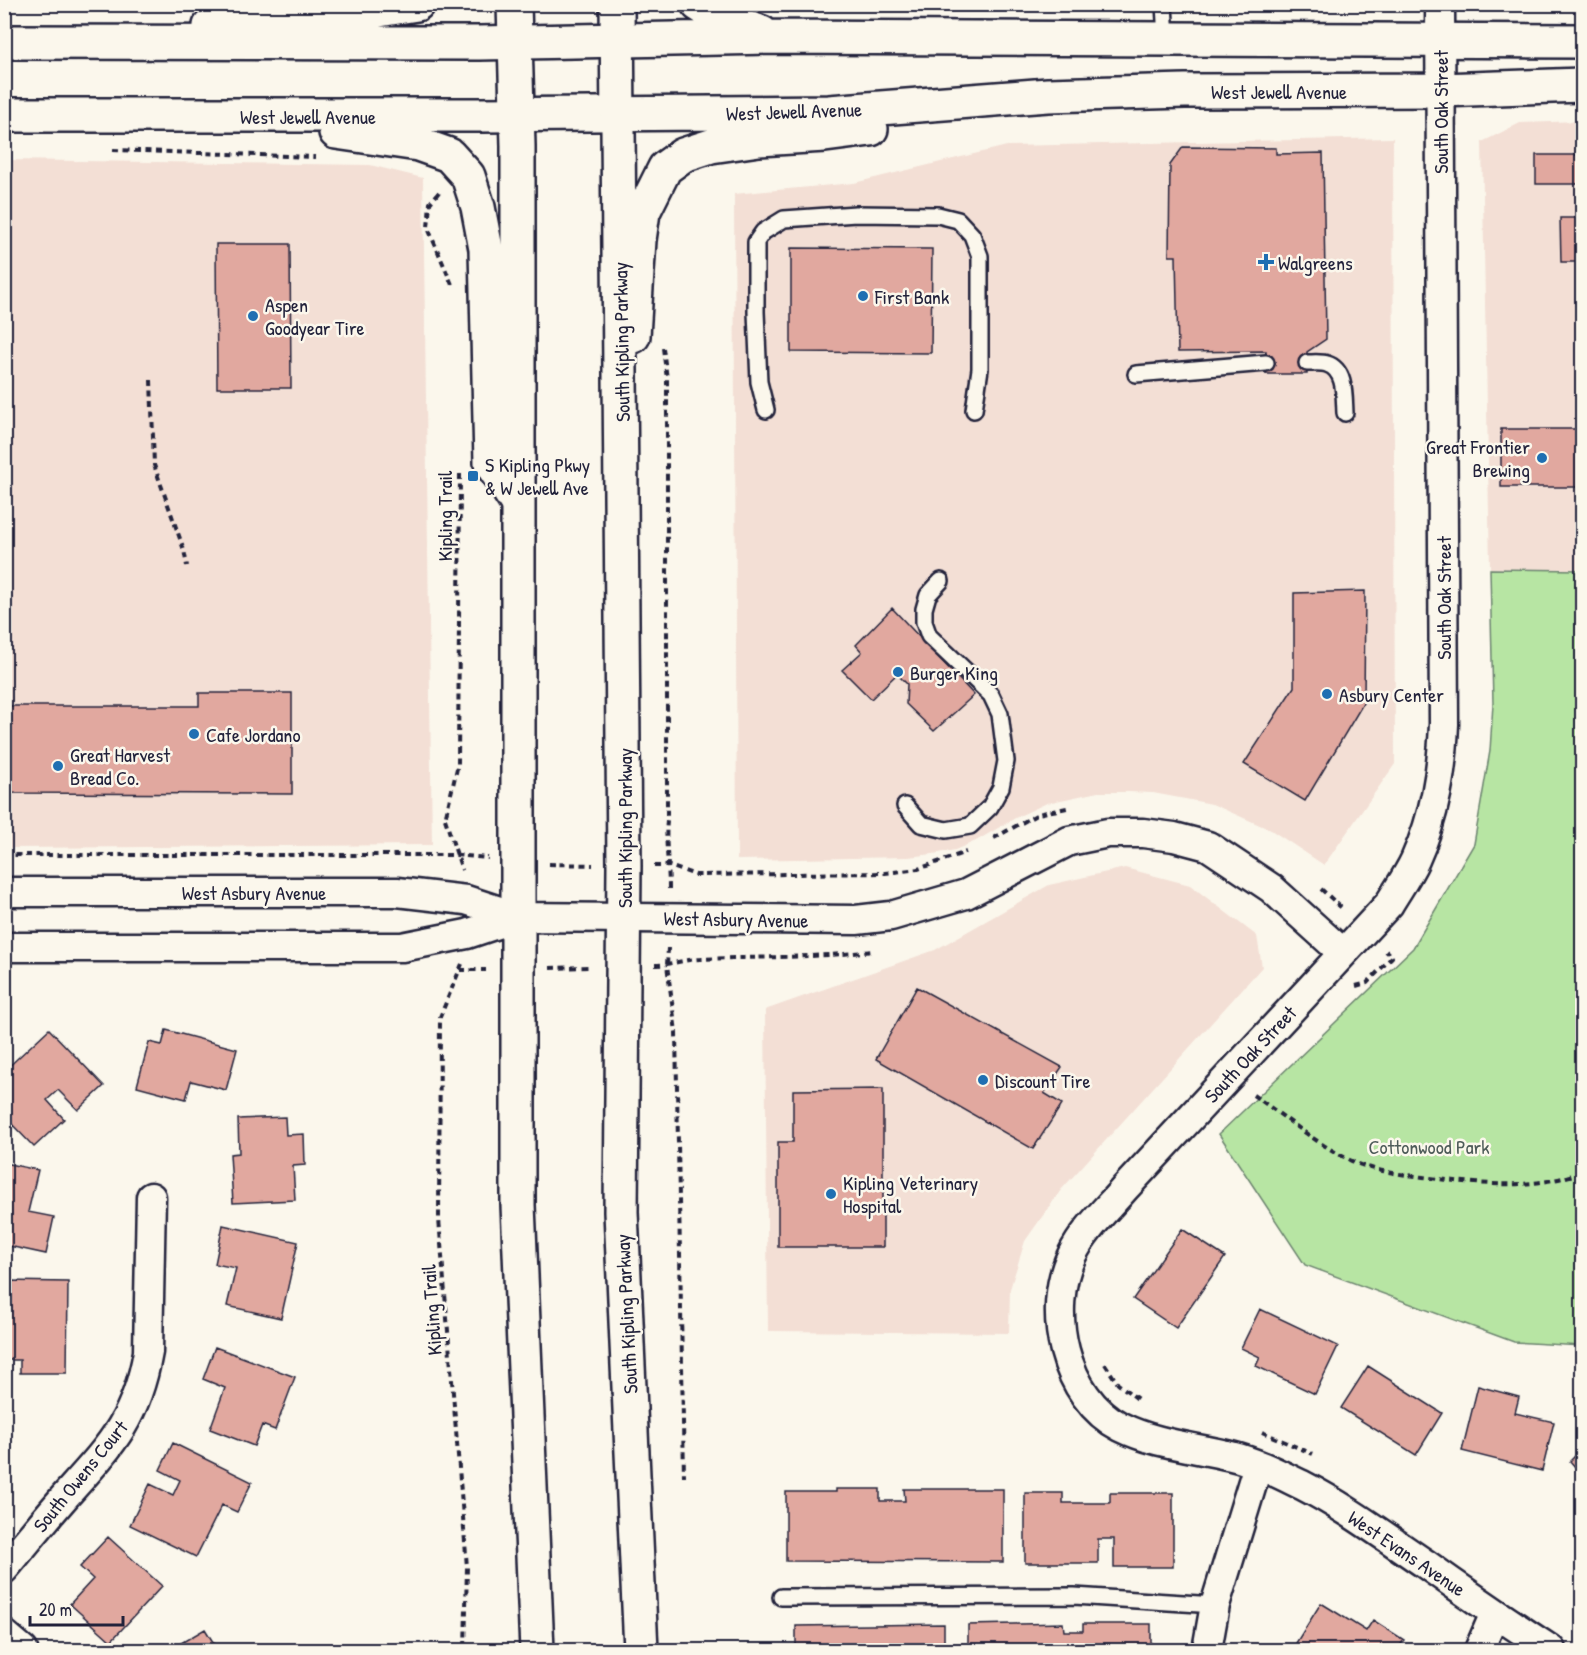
<svg xmlns="http://www.w3.org/2000/svg" width="1587" height="1655" font-family="'Patrick Hand',sans-serif">
  <style>
    .built { fill: #f3dfd5 }
    .green { fill: #b7e5a3; stroke: #6c846f; stroke-width: 1.5 }
    .building { fill: #e1a89f; stroke: #22223b; stroke-width: 1.5 }
    .lines { fill: none; stroke-linecap: round; stroke-linejoin: round }
    .service-casing { stroke: #22223b; stroke-width: 20 }
    .minor-casing { stroke: #22223b; stroke-width: 33 }
    .secondary-casing { stroke: #22223b; stroke-width: 38 }
    .primary-casing { stroke: #22223b; stroke-width: 38 }
    .path { stroke: #22223b; stroke-width: 4; stroke-dasharray: 6 4.5; stroke-linecap: butt }
    .service { stroke: #fbf7ec; stroke-width: 15 }
    .minor { stroke: #fbf7ec; stroke-width: 28 }
    .secondary { stroke: #fbf7ec; stroke-width: 33 }
    .primary { stroke: #fbf7ec; stroke-width: 33 }
    .poi-dot { fill: #1f6fb2; stroke: #fbf7ec; stroke-width: 2 }
    .labels { text-anchor: middle; dominant-baseline: central; stroke-width: 5; stroke-linejoin: round; paint-order: stroke }
    .street-label { font-size: 20px; fill: #22223b; stroke: #fbf7ec }
    .poi-label { font-size: 20px; fill: #22223b; stroke: #fbf7ec; text-anchor: start }
    .park-label { font-size: 20px; fill: #4f5c5a; stroke: #fbf7ec }
  </style>
  <rect width="100%" height="100%" fill="#fbf7ec"/>
  <filter id="ink" filterUnits="userSpaceOnUse"><feTurbulence type="fractalNoise" baseFrequency=".0167" numOctaves="2"/><feDisplacementMap in="SourceGraphic" scale="12" xChannelSelector="R" yChannelSelector="G"/><feConvolveMatrix kernelMatrix="1 2 1 2 8 2 1 2 1" color-interpolation-filters="sRGB"/></filter>
  <g filter="url(#ink)">
    <path class="built" d="M1582 121V570L1490 569 1482 142 1520 123Z
      M1393 138 1395 764 1324 865 1271 830 1212 804 1153 793 1127 792H1098L1047 803 1017 817 976 841 955 850 933 854 908 857 737 860 734 194 854 183 1007 146Z
      M5 160 370 165 423 178 432 845 5 848Z
      M1125 868 1190 885 1257 936 1262 967 1061 1190 1025 1241 1010 1289 1009 1333 768 1331 765 1010 935 950 1049 885Z"/>
    <path class="green" d="M1490 569 1582 570V1346L1514 1342 1305 1265 1219 1134 1413 948 1474 844 1490 751 1493 704Z"/>
    <path class="building" d="M1183 147 1276 148V154L1323 153 1326 339 1307 352V374H1266V351L1178 352 1176 256H1169L1170 165Z
      M1536 155H1582V184H1536Z
      M1560 218H1582V262H1561Z
      M216 244H290L291 388H217Z
      M791 248 932 249 931 353 791 352Z
      M1501 429H1582V487H1501Z
      M1365 591 1364 702 1305 801 1244 764 1294 687V593Z
      M892 608 974 695 934 731 906 704 907 684 897 674 871 699 842 670 862 652 856 645Z
      M199 693H292V794L4 793V706H199Z
      M917 987 1062 1067 1044 1093 1062 1104 1033 1149 876 1059Z
      M49 1029 104 1086 78 1110 58 1090 47 1100 64 1119 34 1147 4 1116V1071Z
      M166 1030 237 1049 226 1090 191 1081 186 1099 137 1086 149 1042 162 1045Z
      M883 1089V1247H778V1142H793V1090Z
      M285 1117 286 1135 304 1134 305 1165 293 1166 295 1200 233 1203 230 1154 239 1153 238 1119Z
      M4 1163 38 1170 28 1212 54 1217 46 1254 4 1245Z
      M223 1225 298 1242 281 1318 227 1306 236 1268 215 1264Z
      M1182 1229 1225 1257 1176 1328 1133 1299Z
      M4 1281 68 1282 67 1373H20V1360H4Z
      M1260 1309 1338 1346 1315 1394 1256 1366 1260 1357 1241 1348Z
      M215 1347 295 1377 275 1430 262 1425 254 1446 210 1429 225 1388 203 1379Z
      M1368 1366 1442 1413 1416 1455 1341 1408Z
      M1478 1386 1519 1397 1515 1413 1554 1422 1542 1471 1462 1451Z
      M173 1443 252 1482 237 1512 222 1505 196 1557 130 1525 150 1484 173 1495 180 1480 160 1470Z
      M1582 1449V1475L1570 1461Z
      M836 1489H880V1501H905L904 1489H1003V1562L786 1561V1492H836Z
      M1025 1493H1063V1503H1110V1493H1173V1567H1114V1539H1098V1563H1025Z
      M108 1537 162 1586 111 1641 70 1604 93 1579 80 1567Z
      M1321 1603 1366 1631 1373 1620 1404 1640 1397 1650H1308L1296 1643Z
      M1063 1623 1064 1631H1083V1624H1151V1650H968V1625Z
      M944 1624V1650H796V1626Z
      M205 1629 218 1650H169Z"/>
    <g class="lines">
      <g class="service-casing">
        <path id="service" d="M1164 4 1166 39
          M1307 363C1313 363 1322 362 1327 364 1346 370 1344 397 1345 413
          M1136 374 1266 363
          M766 410 759 382 756 312V242L763 232 784 219 856 214 938 215 958 220 972 235 980 256V369L974 410
          M905 806 921 824 946 830 970 826 990 807 1001 787 1006 761 1000 714 991 695 929 636 924 622V609L928 595 941 581
          M781 1597 1074 1596 1215 1605"/>
      </g>
      <g class="minor-casing">
        <path id="minor" d="M1440 4 1444 724C1442 772 1435 816 1415 860 1408 875 1398 889 1389 904L1125 1188C1107 1209 1084 1230 1072 1255 1045 1310 1064 1398 1121 1427 1155 1444 1194 1447 1231 1456 1256 1462 1279 1474 1302 1485 1345 1507 1384 1536 1424 1563 1466 1593 1508 1622 1551 1650
          M4 892H397L466 900 518 917 856 920 891 916 966 894 1069 841 1108 833H1143L1174 837 1208 846 1271 888 1343 953
          M4 947H402L467 934 518 917
          M4 1569C25 1544 45 1519 67 1494 111 1445 136 1420 148 1352L151 1197
          M4 1634 23 1650
          M1207 1650 1215 1605 1258 1465
          M1479 1650 1495 1613"/>
      </g>
      <g class="secondary-casing">
        <path id="secondary" d="M698 4 712 13 762 33
          M210 26 287 16 366 12 417 4
          M4 42 479 43 772 37 1582 41
          M4 115H480L829 112 1048 95 1185 91 1441 90 1582 85
          M336 132 418 144 449 155 468 176 478 207 486 249 491 463 517 503
          M633 336 639 240 643 212 665 168 683 155 711 146 759 139 825 135 871 129"/>
      </g>
      <g class="primary-casing">
        <path id="primary" d="M514 4 518 146V1205L537 1650
          M617 4 624 866 621 1212 641 1650"/>
      </g>
      <path class="path" d="M545 6H582
        M113 150 315 157
        M439 192 430 203 428 228 453 287
        M663 348 667 379V820C665 844 669 866 669 889
        M151 380 154 465 184 550 187 566
        M460 474 458 764 445 819 462 870
        M994 838 1038 814 1067 808
        M4 855H455L488 858
        M549 864 593 865
        M654 866H669L696 875 885 873 918 869 966 852
        M1321 889 1344 910
        M668 948 667 965 676 1032 684 1477
        M462 964 440 1017 439 1219 467 1567 465 1650
        M655 965C671 965 685 959 701 959 758 957 815 958 872 951
        M550 968 591 967
        M460 970H486
        M1356 986 1367 983 1392 957 1386 951
        M1253 1095C1284 1116 1314 1142 1348 1159 1370 1171 1399 1174 1423 1177 1477 1184 1530 1191 1582 1172
        M1105 1364 1118 1384 1139 1400
        M1262 1432 1313 1454"/>
      <use href="#service" class="service"/>
      <use href="#minor" class="minor"/>
      <use href="#secondary" class="secondary"/>
      <use href="#primary" class="primary"/>
    </g>
  </g>
  <g class="poi-dot">
    <path d="M1263 253h6v6h6v6h-6v6h-6v-6h-6v-6h6z"/>
    <circle cx="863" cy="296" r="6"/>
    <circle cx="253" cy="316" r="6"/>
    <circle cx="1542" cy="458" r="6"/>
    <rect x="467" y="470" width="12" height="12" rx="3"/>
    <circle cx="898" cy="672" r="6"/>
    <circle cx="1327" cy="694" r="6"/>
    <circle cx="194" cy="734" r="6"/>
    <circle cx="58" cy="766" r="6"/>
    <circle cx="983" cy="1080" r="6"/>
    <circle cx="831" cy="1194" r="6"/>
  </g>
  <g class="labels">
    <g class="street-label">
      <text x="1279" y="91">West Jewell Avenue</text>
      <text transform="translate(794 111) rotate(-2)">West Jewell Avenue</text>
      <text transform="translate(1440 112) rotate(-90)">South Oak Street</text>
      <text x="308" y="116">West Jewell Avenue</text>
      <text transform="translate(621 342) rotate(-91)">South Kipling Parkway</text>
      <text transform="translate(444 516) rotate(-90)">Kipling Trail</text>
      <text transform="translate(1443 598) rotate(-90)">South Oak Street</text>
      <text transform="translate(624 828) rotate(-90)">South Kipling Parkway</text>
      <text x="254" y="892">West Asbury Avenue</text>
      <text transform="translate(736 919) rotate(1)">West Asbury Avenue</text>
      <text transform="translate(1250 1054) rotate(-47)">South Oak Street</text>
      <text transform="translate(431 1310) rotate(-94)">Kipling Trail</text>
      <text transform="translate(626 1314) rotate(-93)">South Kipling Parkway</text>
      <text transform="translate(80 1476) rotate(-51)">South Owens Court</text>
      <text transform="translate(1407 1553) rotate(34)">West Evans Avenue</text>
    </g>
    <g class="poi-label">
      <text x="1278" y="262">Walgreens</text>
      <text x="875" y="296">First Bank</text>
      <text x="265" y="304">Aspen<tspan x="265" dy="23">Goodyear Tire</tspan></text>
      <text x="1530" y="446" text-anchor="end">Great Frontier<tspan x="1530" dy="23">Brewing</tspan></text>
      <text x="485" y="464">S Kipling Pkwy<tspan x="485" dy="23">&amp; W Jewell Ave</tspan></text>
      <text x="910" y="672">Burger King</text>
      <text x="1339" y="694">Asbury Center</text>
      <text x="206" y="734">Cafe Jordano</text>
      <text x="70" y="754">Great Harvest<tspan x="70" dy="23">Bread Co.</tspan></text>
      <text x="995" y="1080">Discount Tire</text>
      <text x="843" y="1182">Kipling Veterinary<tspan x="843" dy="23">Hospital</tspan></text>
    </g>
    <g class="park-label">
      <text x="1429" y="1146">Cottonwood Park</text>
    </g>
  </g>
  <rect width="1587" height="1655" fill="none" stroke="#fbf7ec" stroke-width="24"/>
  <rect x="12" y="12" width="1563" height="1631" fill="none" stroke="#22223b" stroke-width="2" filter="url(#ink)"/>
  <path d="M30 1616v9h93v-9" fill="none" stroke="#22223b" stroke-width="3"/>
  <text x="39" y="1616" font-size="18" fill="#22223b" stroke="#fbf7ec" stroke-width="4.5" paint-order="stroke">20 m</text>
</svg>
